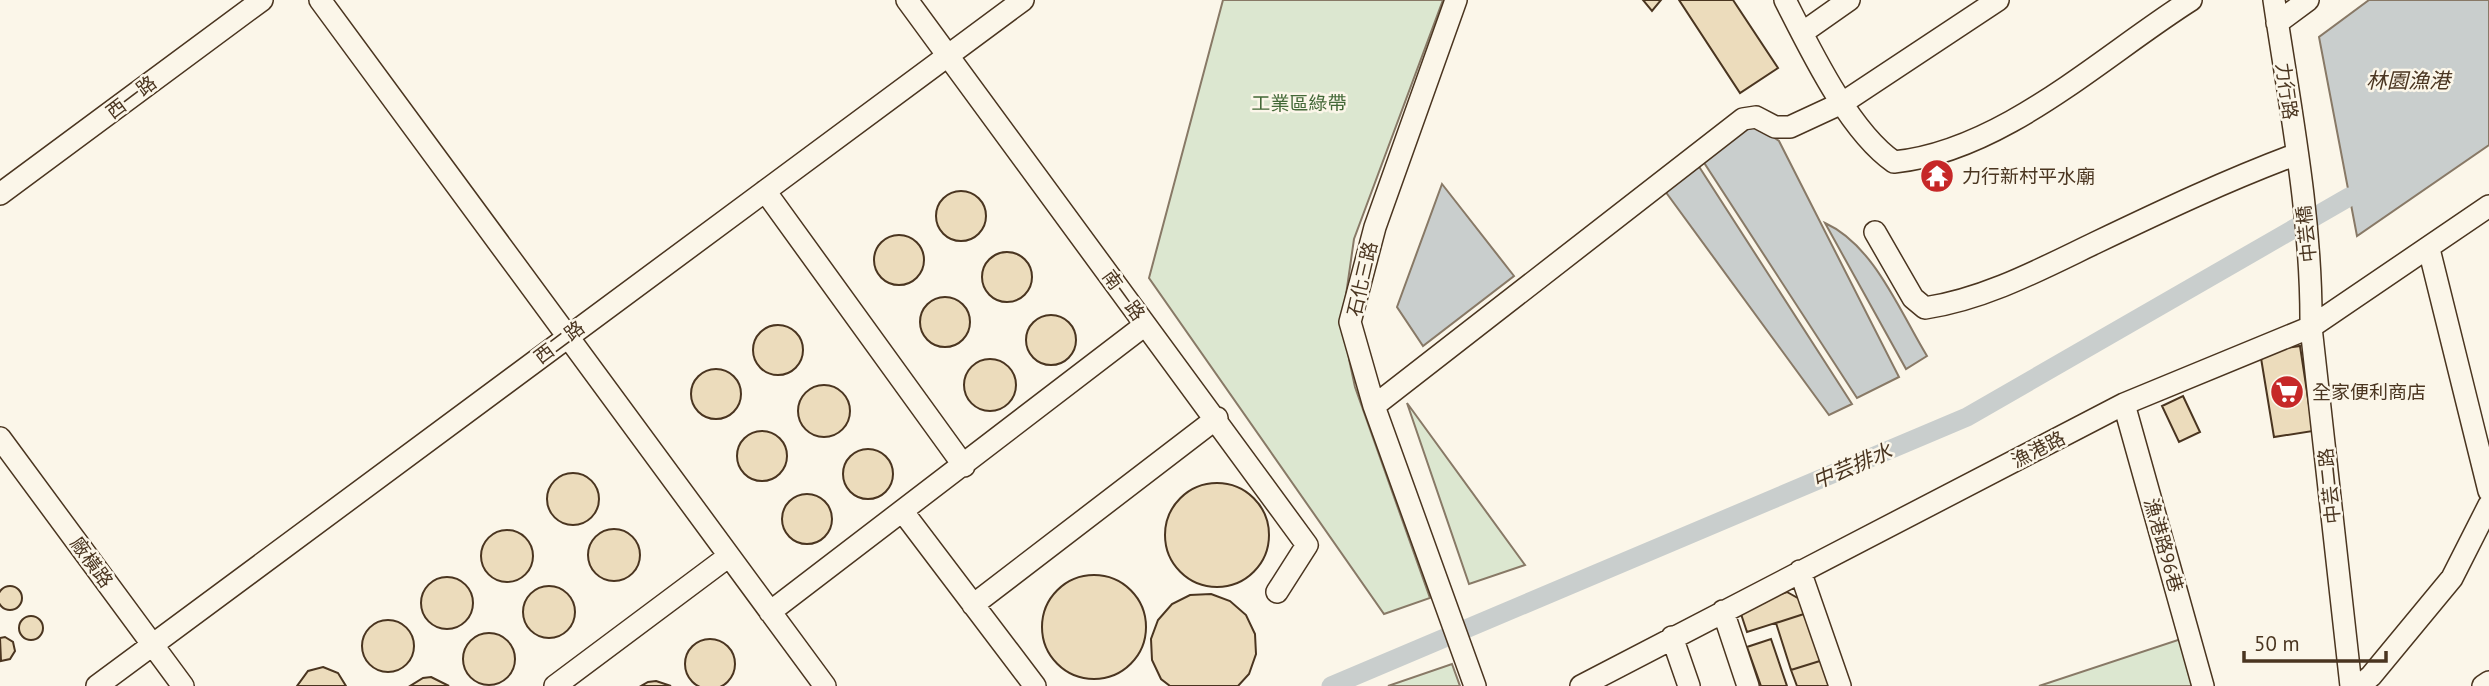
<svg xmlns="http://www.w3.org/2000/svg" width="2489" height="686" font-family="'PT Sans','Noto Sans TC',sans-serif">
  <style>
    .green { fill: #dce7d0; stroke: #887966; stroke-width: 2 }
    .water { fill: #c9cecd; stroke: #887966; stroke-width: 2 }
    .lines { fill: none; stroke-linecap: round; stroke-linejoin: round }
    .canal { stroke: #c9cecd; stroke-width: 19 }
    .building { fill: #ecdcbc; stroke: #4a3520; stroke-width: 2 }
    .minor-casing { stroke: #4a3520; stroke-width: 24 }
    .minor { stroke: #fbf6e9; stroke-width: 21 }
    .labels { text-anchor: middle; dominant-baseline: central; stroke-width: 5; stroke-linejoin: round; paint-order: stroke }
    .street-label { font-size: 19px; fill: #4a3520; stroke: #fbf6e9 }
    .park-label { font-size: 19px; fill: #436837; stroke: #fbf6e9 }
    .poi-label { font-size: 19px; fill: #4a3520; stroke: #fbf6e9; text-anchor: start }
    .water-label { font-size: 21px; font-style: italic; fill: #4a3520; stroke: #fbf6e9 }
  </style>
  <rect width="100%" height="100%" fill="#fbf6e9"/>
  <path class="green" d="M1223 0H1443L1354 239 1345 302 1349 359 1355 387 1430 598 1384 614 1149 278Z
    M1407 403 1525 565 1469 584Z
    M2187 637 2200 686H2039Z
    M1452 664 1460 686H1388Z"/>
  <path class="water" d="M2369 0H2489V145L2357 236 2319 37Z
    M1753 123 1779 141 1899 377 1857 398 1701 158Z
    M1698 165 1852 404 1829 415 1665 191Z
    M1442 184 1514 276 1423 346 1397 307Z
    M1825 223C1874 245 1900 312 1927 356L1906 369Z"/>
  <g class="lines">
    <path class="canal" d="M1331 686 1967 417 2349 197"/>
  </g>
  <path class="building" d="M1643 0H1661L1652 11Z
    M1679 0H1733L1778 68 1740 93Z
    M936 216a25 25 0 1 1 50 0a25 25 0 1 1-50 0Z
    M874 260a25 25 0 1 1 50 0a25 25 0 1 1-50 0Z
    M982 277a25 25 0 1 1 50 0a25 25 0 1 1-50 0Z
    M920 322a25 25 0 1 1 50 0a25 25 0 1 1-50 0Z
    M1026 340a25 25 0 1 1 50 0a25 25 0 1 1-50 0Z
    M753 350a25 25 0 1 1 50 0a25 25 0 1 1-50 0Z
    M2300 346 2313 431 2274 437 2260 352Z
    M964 385a26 26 0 1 1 52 0a26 26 0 1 1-52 0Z
    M691 394a25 25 0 1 1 50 0a25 25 0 1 1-50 0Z
    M798 411a26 26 0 1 1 52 0a26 26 0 1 1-52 0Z
    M2183 396 2200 432 2179 442 2162 406Z
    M737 456a25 25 0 1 1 50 0a25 25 0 1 1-50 0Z
    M843 474a25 25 0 1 1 50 0a25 25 0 1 1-50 0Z
    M547 499a26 26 0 1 1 52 0a26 26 0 1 1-52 0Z
    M1165 535a52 52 0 1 1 104 0a52 52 0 1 1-104 0Z
    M782 519a25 25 0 1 1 50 0a25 25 0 1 1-50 0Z
    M588 555a26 26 0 1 1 52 0a26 26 0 1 1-52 0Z
    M481 556a26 26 0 1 1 52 0a26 26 0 1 1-52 0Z
    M1042 627a52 52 0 1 1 104 0a52 52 0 1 1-104 0Z
    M421 603a26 26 0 1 1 52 0a26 26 0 1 1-52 0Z
    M-2 598a12 12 0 1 1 24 0a12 12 0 1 1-24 0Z
    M523 612a26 26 0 1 1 52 0a26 26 0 1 1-52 0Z
    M1787 592 1803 601 1807 613 1747 632 1739 608Z
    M1211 594 1230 601 1246 615 1255 634 1256 654 1249 674 1238 686H1170L1161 679 1152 660 1151 639 1158 620 1172 604 1190 595Z
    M1807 613 1823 660 1791 670 1776 623Z
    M19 628a12 12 0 1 1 24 0a12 12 0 1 1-24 0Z
    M362 646a26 26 0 1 1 52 0a26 26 0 1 1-52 0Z
    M463 659a26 26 0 1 1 52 0a26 26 0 1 1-52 0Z
    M5 637 13 642 15 651 10 659 1 661 0 638Z
    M685 664a25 25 0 1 1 50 0a25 25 0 1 1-50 0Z
    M1771 639 1787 686H1761L1747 647Z
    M1823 660 1831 686H1797L1791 670Z
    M323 667 338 673 346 686H297L308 671Z
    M431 677 449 686H410L423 678Z
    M656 681 671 686H641L648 682Z"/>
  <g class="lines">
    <g class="minor-casing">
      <path id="minor" d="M320 0 825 686
        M907 0 1307 545 1277 592
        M1456 0 1375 227 1350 322 1374 406 1475 686
        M1785 0C1810 49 1849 131 1894 162 2003 151 2101 57 2191 0
        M2274 0C2290 108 2312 217 2311 327L2351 686
        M2277 23 2308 0
        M1802 33 1849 0
        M765 191 964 466
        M0 194 262 0
        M1875 232 1913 298 1925 308C1985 299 2041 269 2095 243 2162 211 2227 180 2297 154
        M2429 249 2489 491
        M2124 404 2203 686
        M1374 406 1743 119 1756 117 1775 127H1790L1844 102 1998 0
        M0 438 183 686
        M903 512 1035 686
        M1800 571 1840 686
        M973 605 1217 418
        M1723 611 1748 686
        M770 612 1145 325
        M1672 637 1689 686
        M97 686 1023 0
        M555 686 729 556
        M1581 686 2124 404 2311 327 2489 206
        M2359 686 2371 676 2452 578 2489 505
        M2483 686 2489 682"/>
    </g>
    <use href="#minor" class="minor"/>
  </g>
  <defs>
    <g id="temple-disc" transform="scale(1.75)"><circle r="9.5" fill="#c62828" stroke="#fbf6e9"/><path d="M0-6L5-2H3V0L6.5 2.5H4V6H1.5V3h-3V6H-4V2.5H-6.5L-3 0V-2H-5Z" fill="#fff"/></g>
    <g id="supermarket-disc" transform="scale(1.75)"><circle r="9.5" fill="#c62828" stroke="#fbf6e9"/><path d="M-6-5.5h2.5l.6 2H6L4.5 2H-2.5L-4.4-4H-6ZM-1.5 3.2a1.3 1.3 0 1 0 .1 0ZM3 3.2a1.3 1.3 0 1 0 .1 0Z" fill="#fff"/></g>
  </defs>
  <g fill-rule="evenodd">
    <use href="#temple-disc" x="1937" y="176"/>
    <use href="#supermarket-disc" x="2287" y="392"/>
  </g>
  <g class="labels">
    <g class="street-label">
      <text transform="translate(2287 91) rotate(82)">力行路</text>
      <text transform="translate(131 97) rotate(-37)">西一路</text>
      <text transform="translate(2306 234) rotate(-96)">中芸橋</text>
      <text transform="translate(1362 279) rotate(-77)">石化三路</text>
      <text transform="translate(1124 295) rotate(54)">南一路</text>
      <text transform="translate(559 342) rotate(-37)">西二路</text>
      <text transform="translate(2038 449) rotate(-27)">漁港路</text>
      <text transform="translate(2329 486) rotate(-96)">中芸二路</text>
      <text transform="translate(2164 545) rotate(74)">漁港路96巷</text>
      <text transform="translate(92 562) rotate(54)">廠橫路</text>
    </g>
    <g class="park-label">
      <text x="1299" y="103">工業區綠帶</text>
    </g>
    <g class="poi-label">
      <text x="1962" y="176">力行新村平水廟</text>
      <text x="2312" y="392">全家便利商店</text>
    </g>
    <g class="water-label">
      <text x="2408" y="80">林園漁港</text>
      <text transform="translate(1852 466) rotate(-23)">中芸排水</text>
    </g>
  </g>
  <path d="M2244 651v10h142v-10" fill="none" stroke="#4a3520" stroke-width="3.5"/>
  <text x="2254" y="651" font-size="21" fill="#4a3520" stroke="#fbf6e9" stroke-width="5" paint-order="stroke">50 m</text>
</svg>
